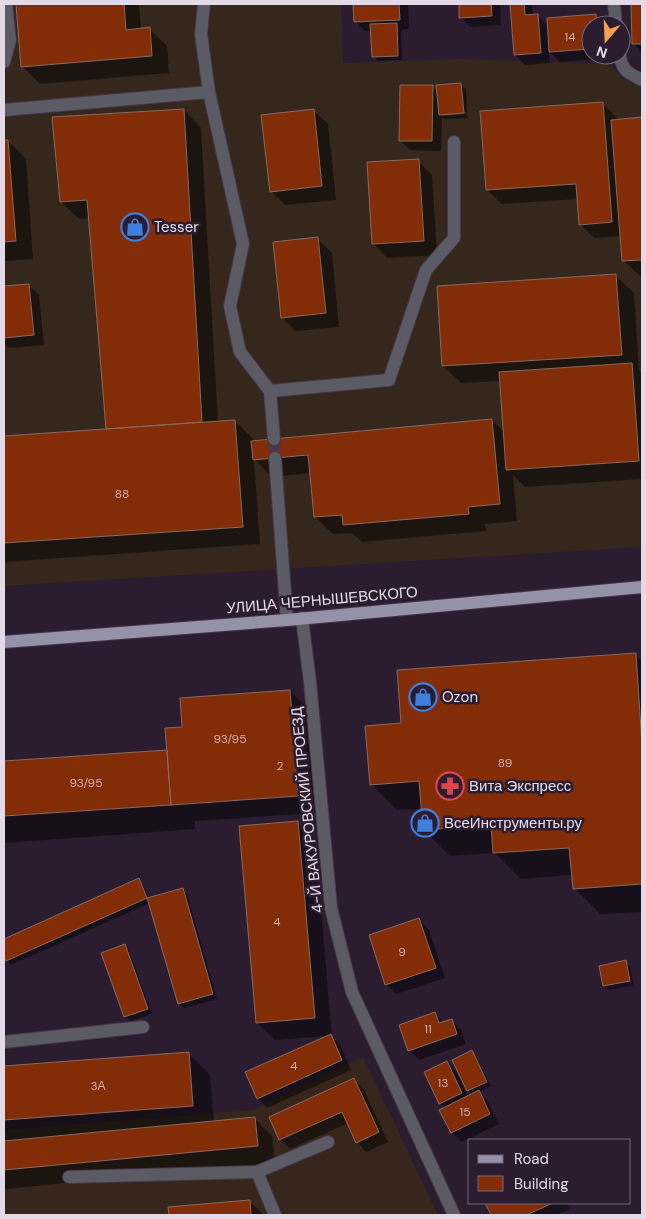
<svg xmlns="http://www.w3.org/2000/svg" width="646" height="1219" font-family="'DM Sans',sans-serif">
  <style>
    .commercial { fill: #36261c }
    .industrial { fill: #35271b }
    .shadow { fill: #0007 }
    .building { fill: #832c08; stroke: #866a60 }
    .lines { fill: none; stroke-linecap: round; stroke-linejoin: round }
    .minor-tunnel { stroke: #47394b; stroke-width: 12; stroke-dasharray: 12 6; stroke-linecap: butt }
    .minor-casing { stroke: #453749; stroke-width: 14 }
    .major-casing { stroke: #453749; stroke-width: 14 }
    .minor { stroke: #5b5b66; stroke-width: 12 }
    .major { stroke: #9492a9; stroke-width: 12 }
    .labels { text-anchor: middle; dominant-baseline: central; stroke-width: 5; stroke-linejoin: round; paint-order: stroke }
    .number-label { font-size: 12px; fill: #ccaeaf }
    .poi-label { font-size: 15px; fill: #e4dae7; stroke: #2b1d2f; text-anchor: start }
    .street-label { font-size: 15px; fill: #e4dae7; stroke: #2b1d2f }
  </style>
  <rect width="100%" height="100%" fill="#2b1d2f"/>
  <path class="commercial" d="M363 1057 438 1215H4V1130L253 1110Z"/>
  <path class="industrial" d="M4 4H341L343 63 461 59 610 64 621 78 642 88V547L4 586Z"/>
  <path class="shadow" d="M17 4H139L141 29H149L167 46 169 73 40 84 23 67Z
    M354 4H408L409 29 401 30 402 60 378 61 373 56 372 31H365L355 21Z
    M460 4H500L501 25 470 27 461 17Z
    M511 4H531L532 5 533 16H538L549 27 595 15 605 25H591V55H607L608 58 560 62 549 51 550 63 525 65 515 55Z
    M633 4H642V52L633 43Z
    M461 85 466 89 467 112 442 114V116L467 114 468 118 444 119 442 117 441 151 410 150 400 140 433 87 438 92Z
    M603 104 617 118V120L642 118V278L624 261 622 236 594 238 580 224 578 199 502 204 487 190Z
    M184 110 201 128 218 422 235 421 253 439V442L492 420 505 433 501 381 461 383 443 366 616 276 634 293 639 370 642 374V479L525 487 513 475 517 521 485 524 486 531 362 542 352 533 333 534 315 517 311 473 272 477 254 459 260 544 4 562V437L107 430 89 218 79 219 61 202Z
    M313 110 328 124 336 200 285 205 271 191Z
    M4 141H8L26 159 33 259 4 261Z
    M418 161 432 175 437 255 387 258 373 243Z
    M318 239 332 253 339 327 296 331 282 317Z
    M29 285 39 295 44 345 9 348 4 343V287Z
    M635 654 642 661V912L600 914 574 888 573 875 521 879 495 853 450 856 424 830 422 809 397 810 371 784 402 725Z
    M290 691 308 709 315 813 195 821V829L4 843V762L166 751 183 728Z
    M297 822 315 839 332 1037 340 1045 351 1070 267 1108 258 1098 327 1036 275 1040 257 1023Z
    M138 880 143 885 149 898 182 889 187 894 217 999 184 1008 179 1003 150 903 11 965 7 960 4 954V940Z
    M419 920 429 930 445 978 396 994 386 984Z
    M124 946 129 951 152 1014 130 1021 125 1017 103 953Z
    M625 962 630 967 634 985 609 990 604 985Z
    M435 1013 444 1023 451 1020 461 1030 466 1044 419 1060 409 1050Z
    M472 1052 476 1057 491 1086 479 1092 488 1102 499 1124 462 1142 452 1133 441 1110 445 1108 440 1103 447 1063 457 1073 468 1097 473 1095 468 1090Z
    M188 1053 210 1075 214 1122 255 1119 272 1136 275 1163 4 1189V1067Z
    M354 1080 364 1090 388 1142 366 1152 357 1142 348 1123 290 1149 280 1139 270 1118Z
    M249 1201 264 1215H170V1208Z
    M486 1203H567L570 1209 556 1215H492Z"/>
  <path class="building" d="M16 4H124L126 30 150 27 152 56 21 67Z
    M353 4H399L400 20 354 22Z
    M459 4H491L492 16 459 18Z
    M510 4H524L525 15 538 14 541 53 514 55Z
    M631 4H642V44H632Z
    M596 14 597 25H591V49L549 52 547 18Z
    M397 23 398 56 372 57 370 24Z
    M461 83 464 113 439 115 436 85Z
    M400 85H433L432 141H399Z
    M603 102 612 222 579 225 576 184 486 190 480 111Z
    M184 109 202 422 106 429 87 200 60 202 52 117Z
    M314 109 322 186 270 192 261 115Z
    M642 117V260L622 261 611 120Z
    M4 140H8L16 241 4 242Z
    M419 159 424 241 372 244 367 162Z
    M318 237 326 313 281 318 273 242Z
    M616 274 622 355 442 366 437 286Z
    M29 284 34 335 4 338V286Z
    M632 363 639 461 506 470 499 372Z
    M492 419 500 504 468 507 469 514 343 525 342 515 314 517 308 455 253 460 251 441Z
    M235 420 243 527 4 543V436Z
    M636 653 642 745V884L573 889 569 848 493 853 491 825 423 830 419 781 370 785 365 726 401 723 397 670Z
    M290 690 298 796 171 805 165 728 182 727 180 698Z
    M167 750 171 805 4 816V761Z
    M298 821 315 1018 256 1023 239 826Z
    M139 878 147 898 6 961 4 957V939Z
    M183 888 213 994 178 1004 147 898Z
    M419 918 436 968 385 985 369 935Z
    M125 944 148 1009 124 1017 101 953Z
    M626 960 630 981 603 986 599 966Z
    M435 1012 439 1023 452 1019 457 1034 408 1051 399 1025Z
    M331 1034 342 1060 257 1099 245 1072Z
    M472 1050 487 1082 467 1091 452 1060Z
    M189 1052 193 1106 4 1120V1066Z
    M447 1061 462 1093 439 1104 424 1072Z
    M354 1078 379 1132 356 1143 342 1112 279 1140 269 1117Z
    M479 1090 490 1114 451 1133 439 1110Z
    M255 1117 258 1146 4 1170V1141Z
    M250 1200 251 1215H169L168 1207Z
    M485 1203H553L526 1215H491Z"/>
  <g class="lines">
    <path class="minor-tunnel" d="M274 439 275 458"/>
    <g class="minor-casing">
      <path id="minor" d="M204 4 201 34 209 92 243 244 230 306 240 352 270 391 274 439
        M614 4 616 25
        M620 55C622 72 629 73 642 80
        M4 62 10 40 6 4
        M4 110 209 92
        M270 391 389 380 426 270 454 238V142
        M275 458 287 620
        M302 618 310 682 331 908 352 992 454 1215
        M4 1042 143 1027
        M257 1172 275 1215
        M69 1177 257 1172 328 1142"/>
    </g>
    <g class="major-casing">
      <path id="major" d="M4 642 287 620 642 587"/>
    </g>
    <use href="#minor" class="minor"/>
    <use href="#major" class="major"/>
  </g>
  <defs>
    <g id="shop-ring" transform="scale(1.4375)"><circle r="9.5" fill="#2b1d2f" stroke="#3f7fe0" stroke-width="1.5"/><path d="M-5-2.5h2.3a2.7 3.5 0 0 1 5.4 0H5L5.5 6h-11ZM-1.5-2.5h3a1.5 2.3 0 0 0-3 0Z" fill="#3f7fe0"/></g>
    <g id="pharmacy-ring" transform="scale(1.4375)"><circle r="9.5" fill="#2b1d2f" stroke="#e0444e" stroke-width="1.5"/><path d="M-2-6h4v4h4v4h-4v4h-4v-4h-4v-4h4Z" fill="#e0444e"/></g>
  </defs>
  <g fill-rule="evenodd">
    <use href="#shop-ring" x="135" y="227"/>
    <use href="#shop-ring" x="423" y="697"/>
    <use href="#pharmacy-ring" x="450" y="786"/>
    <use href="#shop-ring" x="425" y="823"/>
  </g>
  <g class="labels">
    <g class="number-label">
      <text x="570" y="37">14</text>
      <text x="122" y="494">88</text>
      <text x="230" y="739">93/95</text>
      <text x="505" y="763">89</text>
      <text x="280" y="766">2</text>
      <text x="86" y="783">93/95</text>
      <text x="277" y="922">4</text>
      <text x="402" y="952">9</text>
      <text x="428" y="1029">11</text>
      <text x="294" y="1066">4</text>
      <text x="443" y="1083">13</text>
      <text x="98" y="1086">3А</text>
      <text x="465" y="1112">15</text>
    </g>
    <g class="poi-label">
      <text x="154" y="227">Tesser</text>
      <text x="442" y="697">Ozon</text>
      <text x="469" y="786">Вита Экспресс</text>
      <text x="444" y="823">ВсеИнструменты.ру</text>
    </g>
    <g class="street-label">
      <text transform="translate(322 600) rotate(-5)">УЛИЦА ЧЕРНЫШЕВСКОГО</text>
      <text transform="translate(307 810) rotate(-96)">4-Й ВАКУРОВСКИЙ ПРОЕЗД</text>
    </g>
  </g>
  <rect width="646" height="1219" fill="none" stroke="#e4dae7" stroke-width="10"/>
  <rect x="468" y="1139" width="162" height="65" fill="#2b1d2f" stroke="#756979"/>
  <rect x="478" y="1155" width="25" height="8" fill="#9492a9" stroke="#756979"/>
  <text x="514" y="1164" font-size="15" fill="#e4dae7">Road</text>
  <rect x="478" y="1176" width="25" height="15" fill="#832c08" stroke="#756979"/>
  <text x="514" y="1189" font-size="15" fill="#e4dae7">Building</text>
  <g transform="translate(606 40) rotate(199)"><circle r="24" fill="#2b1d2f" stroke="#756979"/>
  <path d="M0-4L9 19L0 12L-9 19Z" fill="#fa9f4e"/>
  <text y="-8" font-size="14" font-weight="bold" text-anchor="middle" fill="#e4dae7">N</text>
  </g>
</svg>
